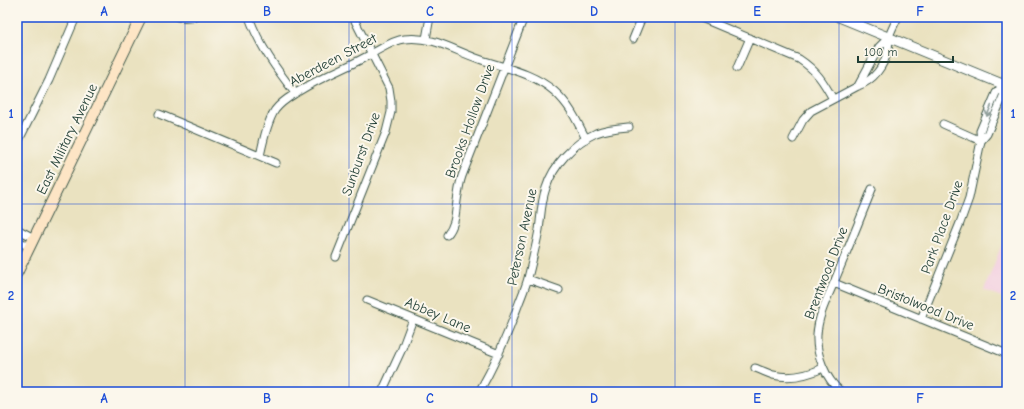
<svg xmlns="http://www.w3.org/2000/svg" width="1024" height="409" font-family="'Comic Neue',sans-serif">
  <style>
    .built { fill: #f3cfe0 }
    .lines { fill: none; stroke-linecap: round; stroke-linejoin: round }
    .minor-casing { stroke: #3d5649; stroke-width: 9 }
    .tertiary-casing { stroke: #3d5649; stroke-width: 11 }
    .secondary-casing { stroke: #3d5649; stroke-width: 12 }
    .minor { stroke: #fff; stroke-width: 7 }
    .tertiary { stroke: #fff; stroke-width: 9 }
    .secondary { stroke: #fde5c5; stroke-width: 10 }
    .oneway { stroke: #8f9e9a }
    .grid { fill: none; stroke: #1d4ed8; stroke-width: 1; stroke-opacity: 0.55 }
    .labels { text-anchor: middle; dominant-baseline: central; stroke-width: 4; stroke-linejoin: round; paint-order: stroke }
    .street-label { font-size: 14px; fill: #1f3d34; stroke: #fbf7ec }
    .neatline { fill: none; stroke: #1d4ed8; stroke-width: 1.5 }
    .grid-label { font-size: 13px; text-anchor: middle; font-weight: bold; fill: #1d4ed8 }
  </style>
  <rect width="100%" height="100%" fill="#fbf7ec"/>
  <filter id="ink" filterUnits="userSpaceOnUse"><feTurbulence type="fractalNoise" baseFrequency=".025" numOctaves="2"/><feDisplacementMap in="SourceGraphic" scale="8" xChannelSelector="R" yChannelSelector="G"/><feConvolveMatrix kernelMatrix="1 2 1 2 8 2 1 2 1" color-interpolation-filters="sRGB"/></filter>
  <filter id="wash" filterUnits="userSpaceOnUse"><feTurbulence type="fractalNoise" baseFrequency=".012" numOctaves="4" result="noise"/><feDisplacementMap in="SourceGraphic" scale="16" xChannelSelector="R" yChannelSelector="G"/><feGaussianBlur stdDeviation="0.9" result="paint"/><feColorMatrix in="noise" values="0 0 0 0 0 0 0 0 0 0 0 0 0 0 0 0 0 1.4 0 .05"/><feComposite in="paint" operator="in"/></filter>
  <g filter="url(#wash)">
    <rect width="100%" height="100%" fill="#eae2c0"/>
    <path class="built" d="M1007 231V299L984 290Z"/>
  </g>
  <g filter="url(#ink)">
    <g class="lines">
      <g class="minor-casing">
        <path id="minor" d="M178 17 192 18 194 17
          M249 17C259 45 277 70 295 93
          M699 17 799 59C817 71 823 81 833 99
          M426 39 430 17
          M633 39 642 17
          M737 68 750 38
          M858 86 879 47 889 37
          M159 114 276 163
          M943 124 981 141
          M793 139 803 120 811 111 858 86C874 80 884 66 888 50 889 46 888 41 889 37 891 30 895 23 898 17
          M981 141 987 134 1004 94V84
          M17 144 49 80 76 17
          M260 156C263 142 267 122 275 110 281 102 288 98 296 93 320 77 347 68 371 54 381 49 393 40 404 39 431 35 455 51 479 59 505 68 533 73 554 91 570 105 577 121 586 139
          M17 229 34 238
          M447 235C457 224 455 209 458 195 459 188 460 182 462 176L524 17
          M17 240 29 247
          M336 257 386 132 391 112V101L389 88 353 17
          M528 279 559 290
          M834 283 1007 354
          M367 300 499 354
          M921 319 960 223 969 198 981 141 980 131 996 93 1004 84 1007 77
          M755 368C761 370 767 373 773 375 790 379 808 375 823 368
          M382 392 401 351 413 319
          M479 392C495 364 508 334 519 303 522 295 526 286 528 278 532 262 536 246 539 230 541 216 541 202 546 188 553 165 574 143 596 133 606 129 618 128 629 127
          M841 392C825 378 816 355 817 335 818 315 828 297 835 280 848 249 860 219 872 189"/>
      </g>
      <g class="tertiary-casing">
        <path id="tertiary" d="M839 17 1007 86"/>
      </g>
      <g class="secondary-casing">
        <path id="secondary" d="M17 273 141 17"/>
      </g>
      <use href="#minor" class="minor"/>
      <use href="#tertiary" class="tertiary"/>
      <use href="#secondary" class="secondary"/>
    </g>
    <defs><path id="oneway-shaft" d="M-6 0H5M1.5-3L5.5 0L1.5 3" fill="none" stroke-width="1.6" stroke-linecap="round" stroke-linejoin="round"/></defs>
    <use class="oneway" href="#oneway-shaft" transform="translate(989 111) rotate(113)"/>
  </g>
  <path class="grid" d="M185 17V392M349 17V392M512 17V392M675 17V392M839 17V392M17 204H1007"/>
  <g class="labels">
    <g class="street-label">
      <text transform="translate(333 60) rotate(-28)">Aberdeen Street</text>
      <text transform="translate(470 121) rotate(-70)">Brooks Hollow Drive</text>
      <text transform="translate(67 139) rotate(-64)">East Military Avenue</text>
      <text transform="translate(361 154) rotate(-70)">Sunburst Drive</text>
      <text transform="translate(942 227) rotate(-70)">Park Place Drive</text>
      <text transform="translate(522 237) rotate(-78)">Peterson Avenue</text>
      <text transform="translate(826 273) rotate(-69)">Brentwood Drive</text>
      <text transform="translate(926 307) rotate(22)">Bristolwood Drive</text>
      <text transform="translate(438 315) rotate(23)">Abbey Lane</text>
    </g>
  </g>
  <rect width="1024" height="409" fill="none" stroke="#fbf7ec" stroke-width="44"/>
  <path d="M858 56v6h95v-6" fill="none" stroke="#1f3d34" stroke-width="2"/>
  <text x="864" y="56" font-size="12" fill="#1f3d34" stroke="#fbf7ec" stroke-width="3" paint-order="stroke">100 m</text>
  <rect x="22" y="22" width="980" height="365" class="neatline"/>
  <g class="grid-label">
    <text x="104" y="16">A</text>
    <text x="267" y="16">B</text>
    <text x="430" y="16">C</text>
    <text x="594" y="16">D</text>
    <text x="757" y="16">E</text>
    <text x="920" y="16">F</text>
    <text x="11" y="118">1</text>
    <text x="1013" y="118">1</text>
    <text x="11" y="300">2</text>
    <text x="1013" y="300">2</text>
    <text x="104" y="403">A</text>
    <text x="267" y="403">B</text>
    <text x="430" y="403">C</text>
    <text x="594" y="403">D</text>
    <text x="757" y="403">E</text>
    <text x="920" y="403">F</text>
  </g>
</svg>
